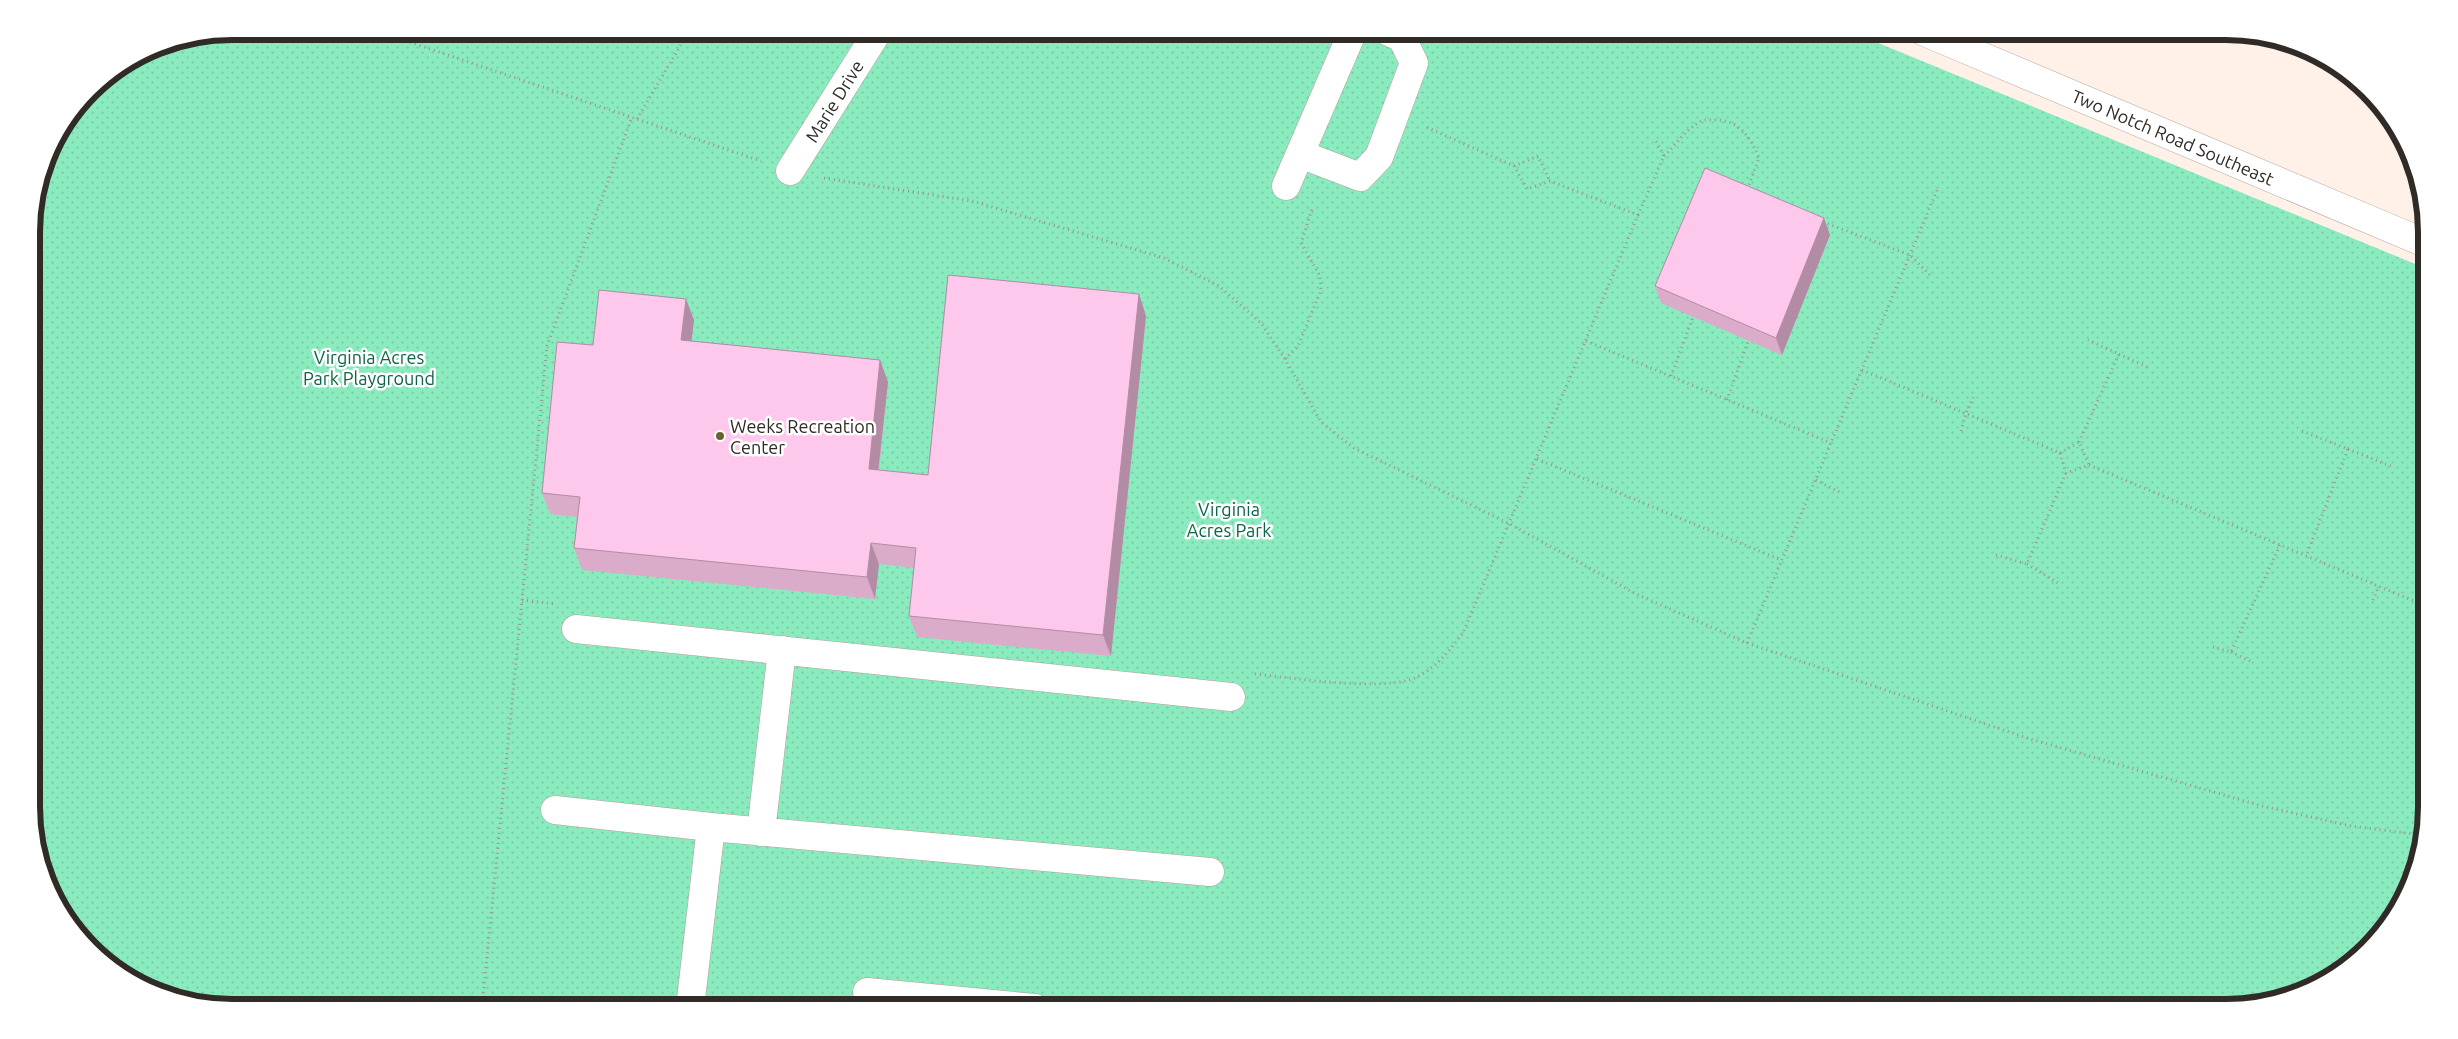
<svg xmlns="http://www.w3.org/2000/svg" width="2458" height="1039" font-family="Ubuntu,sans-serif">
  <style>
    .park { fill: url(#park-dots) }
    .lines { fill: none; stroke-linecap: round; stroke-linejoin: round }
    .minor-casing { stroke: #b2a297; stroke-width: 29 }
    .path { stroke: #9d928c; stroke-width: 3; stroke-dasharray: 1 4; stroke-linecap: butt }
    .minor { stroke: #fff; stroke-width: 28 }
    .wall { fill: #daacca }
    .shaded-wall { fill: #b18ca4 }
    .building { fill: #fdc8eb; stroke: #b18ca4 }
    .poi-dot { fill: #6e602e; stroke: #fff; stroke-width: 2 }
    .labels { text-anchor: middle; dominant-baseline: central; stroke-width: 5; stroke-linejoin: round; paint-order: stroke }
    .street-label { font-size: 18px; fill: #312b27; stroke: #fff }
    .park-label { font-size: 18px; fill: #0c6546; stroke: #fff }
    .poi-label { font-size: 18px; fill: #312b27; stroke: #fff; text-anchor: start }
    .rim { fill: none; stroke: #312b27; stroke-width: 6 }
  </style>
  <defs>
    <pattern id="park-dots" width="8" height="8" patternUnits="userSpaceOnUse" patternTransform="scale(1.25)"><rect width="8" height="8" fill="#8aebbf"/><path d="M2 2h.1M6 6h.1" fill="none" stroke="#78caa4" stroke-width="1.8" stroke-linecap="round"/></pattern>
  </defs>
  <rect width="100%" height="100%" fill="#fff0e8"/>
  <path class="park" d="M232 31H1849L2425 268 2427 807 2412 884 2385 930 2348 966 2291 997 2239 1007 232 1008 155 993 110 966 73 930 47 884 33 834 32 218 52 143 99 81 155 46Z"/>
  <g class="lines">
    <g class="minor-casing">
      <path id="minor" d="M1922 31 2425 243
        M1300 154 1360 177 1379 157 1414 63 1402 38 1387 31
        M790 171 878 31
        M1286 186 1353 31
        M576 629 1231 697
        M555 810 711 827 1210 872
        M761 832 782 650
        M867 992 1035 1008
        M690 1008 711 827"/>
    </g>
    <path class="path" d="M377 31 761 161
      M637 119 689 31
      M1664 156C1676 145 1686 129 1701 121 1705 119 1711 120 1716 120 1740 120 1751 139 1759 158L1747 190
      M1514 166 1538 156 1550 181
      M824 178 972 201 1164 258 1219 286 1261 323 1285 359 1321 422 1354 448 1510 524 1636 594 1747 643 2027 738 2262 806 2351 826 2421 835
      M1638 215 1664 156 1656 141
      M1823 222 1910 255 1932 277
      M1586 341 1831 443
      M2119 354 2147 367
      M1285 359 1298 346 1321 290 1320 276 1301 243 1312 209
      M1862 370 2060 453 2066 473 2089 465 2426 606
      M1671 376 1693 317
      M1727 400 1748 341
      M1961 431 1966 413 1974 396
      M2302 431 2348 449 2306 556
      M2079 442 2119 354 2088 340
      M2348 449 2393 467
      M2060 453 2079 442 2089 465
      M1537 459 1781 560
      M1816 480 1841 493
      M1996 555 2027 564 2066 473
      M2027 564 2058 583
      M522 600 555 604
      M2373 600 2379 586
      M1747 643 1938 188
      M2213 647 2231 652 2280 545
      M2231 652 2250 661
      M1255 674C1292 678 1379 691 1412 679 1434 671 1449 651 1463 633L1638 215 1550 181 1527 189 1514 166 1426 127
      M482 1008 547 346 632 117"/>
    <use href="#minor" class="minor"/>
  </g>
  <path class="wall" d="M1830 235 1782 355 1661 303 1655 286Z
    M1139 294 1146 316 1111 656 917 637 909 616 914 568 879 564 875 599 582 570 574 548 577 517 550 514 542 493 593 345 686 299 694 320 691 341 880 360 888 382 879 470 928 475Z"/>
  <path class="shaded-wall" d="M1824 218 1830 235 1782 355 1776 338Z
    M1139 294 1146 316 1111 656 1103 635Z
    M686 299 694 320 689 362 681 340Z
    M880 360 888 382 876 490 869 469Z
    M871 543 879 564 875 599 867 577Z"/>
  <path class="building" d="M1705 168 1824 218 1776 338 1655 286Z
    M948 275 1139 294 1103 635 909 616 916 548 871 543 867 577 574 548 580 497 542 493 557 342 593 345 599 290 686 299 681 340 880 360 869 469 928 475Z"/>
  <circle class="poi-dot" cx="720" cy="436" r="5"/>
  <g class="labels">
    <g class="street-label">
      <text transform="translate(834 101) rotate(-58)">Marie Drive</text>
      <text transform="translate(2173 137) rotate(23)">Two Notch Road Southeast</text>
    </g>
    <g class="park-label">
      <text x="369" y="357">Virginia Acres<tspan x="369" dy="21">Park Playground</tspan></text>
      <text x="1229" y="509">Virginia<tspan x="1229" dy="21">Acres Park</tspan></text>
    </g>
    <g class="poi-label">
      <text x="730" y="426">Weeks Recreation<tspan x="730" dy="21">Center</tspan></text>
    </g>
  </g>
  <path d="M0 0H2458V1039H0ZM232 40H2226A192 192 0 0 1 2418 232V807A192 192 0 0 1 2226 999H232A192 192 0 0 1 40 807V232A192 192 0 0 1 232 40Z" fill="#fff" fill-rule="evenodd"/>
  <path class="rim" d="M232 40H2226A192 192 0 0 1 2418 232V807A192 192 0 0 1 2226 999H232A192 192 0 0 1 40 807V232A192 192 0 0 1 232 40Z"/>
</svg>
